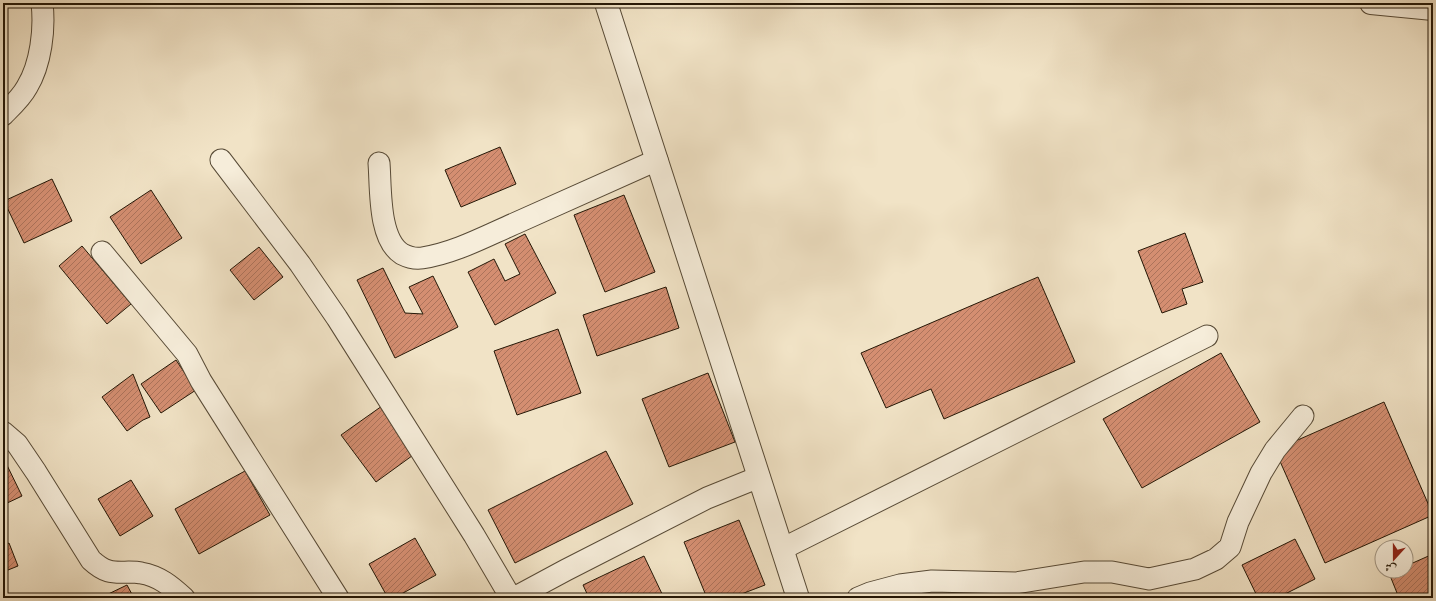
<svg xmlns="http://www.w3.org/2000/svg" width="1436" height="601" font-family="'IM FELL DW Pica',Amiri,serif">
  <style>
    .building { fill: url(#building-hatch); stroke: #241706 }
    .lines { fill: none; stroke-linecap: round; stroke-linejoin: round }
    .minor-casing { stroke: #574a36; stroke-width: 23 }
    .tertiary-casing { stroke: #574a36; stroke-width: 24 }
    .minor { stroke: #f6edda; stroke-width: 21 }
    .tertiary { stroke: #f6edda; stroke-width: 22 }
  </style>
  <defs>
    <pattern id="building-hatch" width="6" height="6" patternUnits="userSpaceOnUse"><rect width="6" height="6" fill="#d48e71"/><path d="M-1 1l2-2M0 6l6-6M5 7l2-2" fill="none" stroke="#ac735b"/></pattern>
  </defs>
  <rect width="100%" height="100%" fill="#f1e3c6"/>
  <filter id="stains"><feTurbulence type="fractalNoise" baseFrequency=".005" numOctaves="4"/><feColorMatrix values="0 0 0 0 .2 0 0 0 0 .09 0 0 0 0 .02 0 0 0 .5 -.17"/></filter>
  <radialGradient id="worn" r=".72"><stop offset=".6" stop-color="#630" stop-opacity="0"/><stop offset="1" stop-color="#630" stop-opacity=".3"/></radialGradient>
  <path class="building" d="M500 147 516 184 461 207 445 170Z
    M52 179 72 221 24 243 4 201Z
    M151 190 182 238 141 264 110 217Z
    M624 195 655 272 605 292 574 215Z
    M1185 233 1203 282 1182 289 1187 304 1162 313 1138 251Z
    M525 234 556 293 495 325 468 272 494 259 505 281 520 274 505 244Z
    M82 246 131 304 107 324 59 266Z
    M259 247 283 277 254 300 230 270Z
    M383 268 405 313 423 314 409 287 433 276 458 327 395 358 357 280Z
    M1038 277 1075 362 944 419 931 389 886 408 861 353Z
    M666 287 679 328 597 356 583 315Z
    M558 329 581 393 517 415 494 351Z
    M1221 353 1260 422 1142 488 1103 419Z
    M176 360 196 390 161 413 141 384Z
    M708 373 735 442 669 467 642 399Z
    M133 374 150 417 143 420 127 431 102 397Z
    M1384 402 1433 515 1325 563 1275 450Z
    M382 406 416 453 376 482 341 435Z
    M606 451 633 504 515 563 488 510Z
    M3 457 22 496 3 505Z
    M245 471 270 515 199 554 175 509Z
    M131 480 153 516 120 536 98 499Z
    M739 520 765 585 731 598H707L684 542Z
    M415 538 436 575 394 598H388L369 564Z
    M1295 539 1315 579 1277 598H1258L1242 565Z
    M9 543 18 566 3 572V546Z
    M1433 554V598H1399L1389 573 1394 571H1406V566Z
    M644 556 664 598H589L583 585Z
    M127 585 134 598H100Z
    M966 594 969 598H953Z"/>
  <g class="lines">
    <g class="minor-casing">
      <path id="minor" d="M3 115C12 106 21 98 27 87 41 64 45 29 42 3
        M221 160 300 264 337 318 474 535 511 598
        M379 163C381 188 378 239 402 254 408 257 416 259 422 258 455 253 486 236 516 223 563 202 610 181 657 160
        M102 252 187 354 201 381 338 598
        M3 432 17 444 36 472 91 560C104 572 111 573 129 572 133 572 137 572 141 573 159 576 171 586 184 598
        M782 549 1207 336
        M514 598 566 570 707 498 759 477
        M858 598 870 593 900 585 932 581 1016 583 1084 572H1112L1149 579 1195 569 1216 559 1230 547 1238 522 1261 473 1275 450 1303 416"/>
    </g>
    <g class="tertiary-casing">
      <path id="tertiary" d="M606 3 798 598
        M1371 3 1433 9"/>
    </g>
    <use href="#minor" class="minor"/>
    <use href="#tertiary" class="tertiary"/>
  </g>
  <rect width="1436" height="601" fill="none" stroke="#f1e3c6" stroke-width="16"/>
  <rect x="4" y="4" width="1428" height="593" fill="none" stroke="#241706" stroke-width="2"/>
  <rect x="8" y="8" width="1420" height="585" fill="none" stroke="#241706"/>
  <g transform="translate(1394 559) rotate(201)"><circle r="19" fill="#f6edda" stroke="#a29785"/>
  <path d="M0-3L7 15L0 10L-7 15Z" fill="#8f2418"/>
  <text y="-6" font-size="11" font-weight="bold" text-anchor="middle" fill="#241706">ش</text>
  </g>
  <rect width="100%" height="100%" filter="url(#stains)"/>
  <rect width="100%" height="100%" fill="url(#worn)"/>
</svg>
